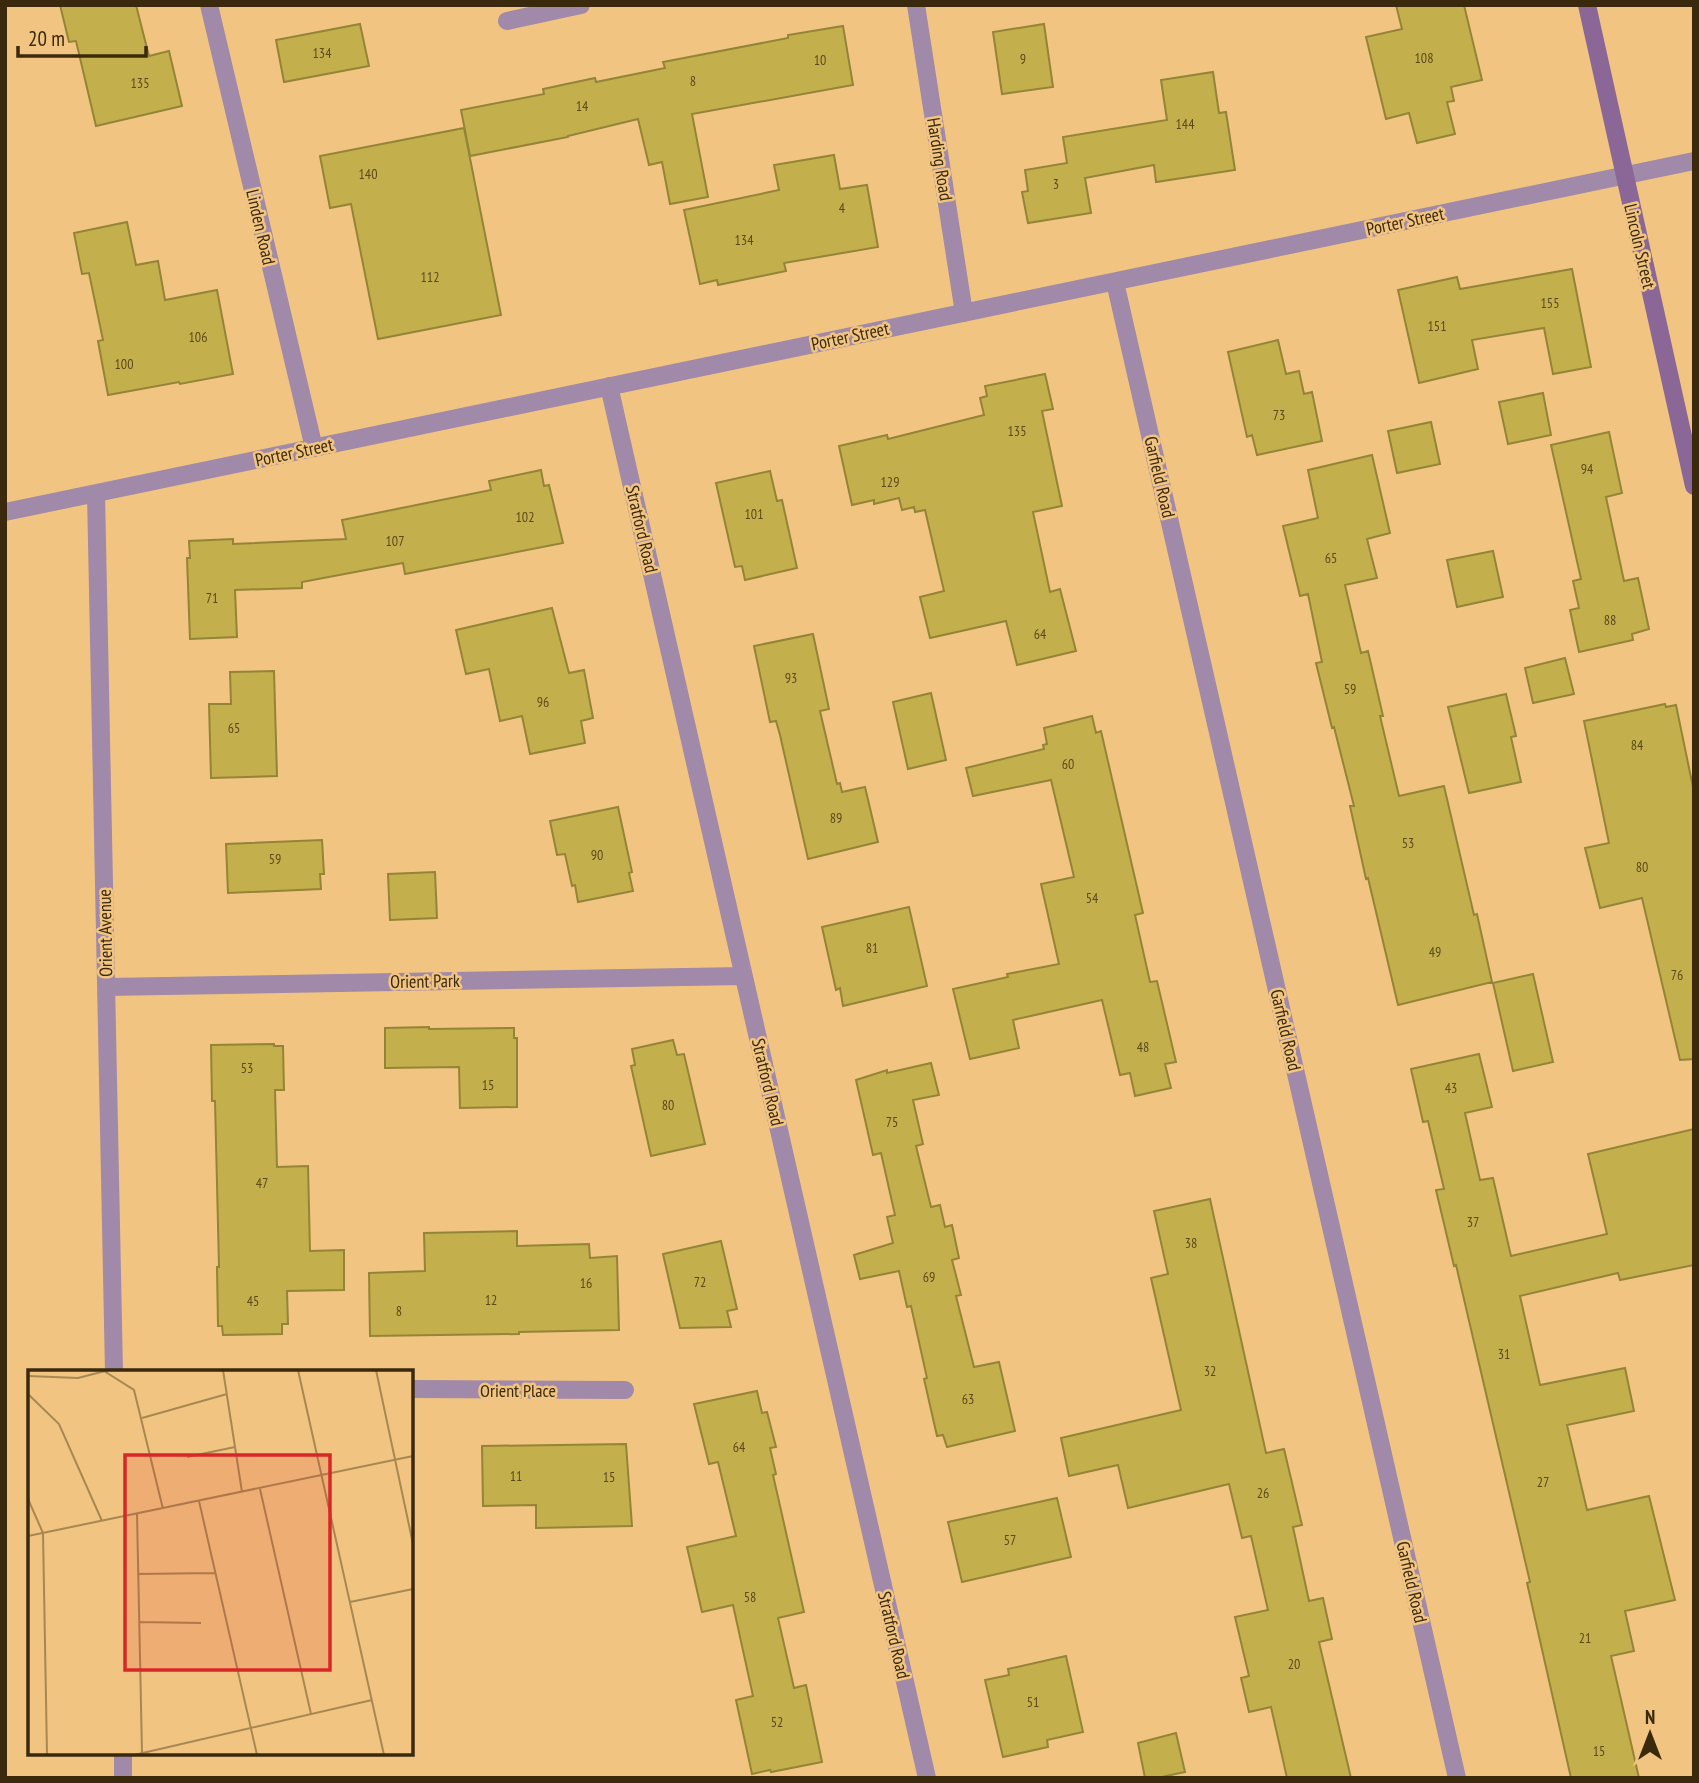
<svg xmlns="http://www.w3.org/2000/svg" width="1699" height="1783" font-family="'PT Sans Narrow',sans-serif">
  <style>
    .building { fill: #c4af4d; stroke: #948437; stroke-width: 2 }
    .lines { fill: none; stroke-linecap: round; stroke-linejoin: round }
    .street { stroke: #a089a9; stroke-width: 18 }
    .secondary { stroke: #8a6796; stroke-width: 18 }
    .labels { text-anchor: middle; dominant-baseline: central; stroke-width: 5; stroke-linejoin: round; paint-order: stroke }
    .number-label { font-size: 14px; fill: #5c4a1c }
    .street-label { font-size: 18px; fill: #3a290c; stroke: #f1c581 }
    .inset-road { fill: none; stroke: #a88752; stroke-width: 2 }
    .view { fill: #d62828; fill-opacity: 0.15; stroke: #d62828; stroke-width: 3.5 }
    .inset-edge { fill: none; stroke: #3a290c; stroke-width: 3.5 }
  </style>
  <rect width="100%" height="100%" fill="#f1c581"/>
  <path class="building" d="M60 5H136L149 56 169 51 182 106 96 126 76 41 69 42Z
    M1396 5H1464L1482 80 1451 87 1454 101 1447 102 1455 134 1417 143 1409 113 1386 119 1366 37 1402 29Z
    M360 24 369 66 284 82 276 40Z
    M1044 24 1053 87 1002 94 993 32Z
    M843 26 853 85 692 114 708 197 670 204 662 162 649 165 638 119 568 136V137L470 156 461 110 544 94 543 89 595 78 596 82 665 68 663 62 788 38V35Z
    M1213 72 1219 113 1226 112 1235 170 1156 182 1154 165 1085 178 1091 213 1028 223 1022 192 1028 191 1025 170 1067 163 1063 137 1167 120 1161 80Z
    M464 128 501 315 378 339 351 204 330 208 320 156Z
    M834 155 840 189 867 185 878 247 784 263 786 271 718 285 717 280 700 284 684 210 779 190 774 165Z
    M127 222 136 265 158 261 165 300 217 290 233 374 180 384 179 382 108 395 98 341 103 340 89 273 82 274 74 233Z
    M1572 269 1591 367 1553 374 1544 328 1472 340 1478 369 1419 383 1398 290 1457 277 1460 289Z
    M1278 340 1286 374 1299 371 1304 394 1312 392 1322 441 1257 455 1252 435 1247 437 1228 352Z
    M1045 374 1053 409 1042 411 1062 506 1033 512 1050 592 1060 589 1076 651 1017 665 1006 621 930 638 920 597 944 591 925 510 915 512 914 507 902 510 899 498 874 504V500L852 505 839 446 887 435 888 439 984 415 980 398 987 396 985 386Z
    M1543 393 1551 435 1508 444 1499 402Z
    M1431 422 1440 464 1397 473 1388 431Z
    M1609 432 1622 493 1606 497 1624 581 1638 578 1649 629 1632 634 1633 640 1579 652 1570 610 1579 608 1573 581 1581 579 1551 445Z
    M1372 455 1390 533 1367 539 1377 578 1345 585 1361 653 1368 651 1383 716H1380L1399 796 1444 786 1474 915 1477 914 1492 982 1398 1005 1368 878 1366 879 1350 806H1354L1334 727 1332 728 1316 663 1322 662 1308 594 1300 596 1283 526 1318 518 1308 470Z
    M541 470 544 486 549 485 563 543 405 574 403 563 302 582V588L235 590 237 637 190 639 187 558H190L189 541 233 539V544L346 539 342 520 491 490 489 481Z
    M770 471 777 501 782 500 797 568 745 580 742 566 735 567 716 483Z
    M1493 551 1503 597 1457 607 1447 560Z
    M552 608 569 673 584 670 593 718 581 721 585 743 530 754 522 716 500 721 489 669 466 674 456 630Z
    M813 634 829 709 820 711 837 784 840 783 842 792 865 787 878 842 808 859 780 735 776 721 770 722 754 646Z
    M1565 658 1574 694 1533 703 1525 668Z
    M274 671 277 776 211 778 209 704H231L230 672Z
    M931 693 946 760 908 769 893 702Z
    M1506 694 1516 736 1511 737 1521 782 1469 793 1448 707Z
    M1665 704 1666 707 1676 705 1694 792V1059L1680 1060 1642 898 1600 908 1585 848 1609 843 1584 721Z
    M1092 716 1096 733 1101 731 1143 913 1135 915 1150 982 1157 981 1176 1062 1165 1064 1171 1088 1135 1096 1130 1073 1120 1075 1102 1000 1013 1020 1019 1048 970 1059 953 989 1008 977 1007 974 1059 964 1041 884 1074 877 1051 780 973 796 966 768 1044 749 1043 745 1047 744 1044 728Z
    M618 807 632 872 629 873 633 891 578 902 575 885 572 886 565 854 557 855 550 821Z
    M322 840 324 874H320L321 889 228 893 226 844Z
    M435 872 437 918 390 920 388 874Z
    M909 907 927 986 843 1006 840 988 836 990 822 927Z
    M1533 974 1553 1062 1513 1071 1493 983Z
    M429 1027V1029L514 1028V1038H517V1107L460 1108 459 1067 385 1068V1028Z
    M673 1040 677 1055 684 1054 705 1144 651 1156 631 1066 635 1065 632 1049Z
    M274 1044V1046H283L284 1090H275L277 1167 308 1166 310 1251 344 1250V1290L287 1291 288 1324H282V1334L223 1335 222 1326H218L217 1267H219L215 1101H212L211 1045Z
    M1479 1054 1492 1107 1465 1113 1480 1180 1493 1178 1511 1256 1607 1234 1588 1154 1694 1129V1265L1620 1280 1618 1273 1520 1296 1540 1385 1625 1368 1634 1411 1567 1425 1587 1510 1649 1496 1675 1600 1625 1611 1634 1651 1611 1656 1639 1778H1571L1527 1583 1530 1582 1456 1265 1454 1266 1436 1190 1444 1189 1428 1121 1423 1122 1411 1069Z
    M931 1063 939 1095 913 1100 923 1144 916 1146 931 1207 940 1205 945 1227 952 1225 959 1258 952 1260 961 1295 956 1296 974 1367 999 1362 1015 1431 947 1447 943 1435 937 1436 924 1379 927 1378 911 1306 907 1307 899 1271 860 1279 854 1255 893 1243 887 1217 895 1215 881 1153 873 1155 856 1080 887 1070V1073Z
    M1210 1199 1266 1453 1284 1449 1302 1525 1293 1527 1309 1601 1323 1598 1332 1639 1319 1642 1351 1778H1287L1271 1707 1249 1712 1241 1678 1249 1676 1235 1617 1268 1610 1251 1536 1242 1538 1229 1484 1128 1508 1118 1465 1069 1476 1061 1438 1181 1410 1151 1278 1168 1274 1154 1211Z
    M517 1231V1246L589 1244 590 1258 617 1256 619 1330 519 1332V1334L370 1336 369 1273 425 1271 424 1233Z
    M721 1241 737 1309 727 1311 731 1327 680 1328 663 1254Z
    M757 1391 762 1413 767 1412 776 1447 770 1448 776 1474 773 1475 804 1612 778 1618 794 1688 806 1685 822 1762 771 1772 770 1770 752 1774 736 1700 753 1696 733 1605 702 1612 687 1547 736 1536 718 1462 709 1464 694 1404Z
    M626 1444 632 1526 536 1528V1505L483 1506 482 1446Z
    M1057 1498 1071 1557 962 1582 948 1522Z
    M1066 1656 1083 1732 1047 1740 1048 1747 1003 1757 985 1680 1009 1675 1008 1669Z
    M1176 1733 1185 1772 1157 1778H1145L1138 1743Z"/>
  <g class="lines">
    <path class="street" d="M209 5 314 448
      M916 5 964 313
      M507 21 581 5
      M1115 282 1457 1778
      M609 386 927 1778
      M96 493 114 1372
      M5 512 1694 161
      M106 987 744 976
      M411 1389 625 1390
      M123 1753V1778"/>
    <path class="secondary" d="M1587 5 1694 486"/>
  </g>
  <g class="labels">
    <g class="number-label">
      <text x="322" y="53">134</text>
      <text x="1424" y="58">108</text>
      <text x="1023" y="59">9</text>
      <text x="820" y="60">10</text>
      <text x="693" y="81">8</text>
      <text x="140" y="83">135</text>
      <text x="582" y="106">14</text>
      <text x="1185" y="124">144</text>
      <text x="368" y="174">140</text>
      <text x="1056" y="184">3</text>
      <text x="842" y="208">4</text>
      <text x="744" y="240">134</text>
      <text x="430" y="277">112</text>
      <text x="1550" y="303">155</text>
      <text x="1437" y="326">151</text>
      <text x="198" y="337">106</text>
      <text x="124" y="364">100</text>
      <text x="1279" y="415">73</text>
      <text x="1017" y="431">135</text>
      <text x="1587" y="469">94</text>
      <text x="890" y="482">129</text>
      <text x="754" y="514">101</text>
      <text x="525" y="517">102</text>
      <text x="395" y="541">107</text>
      <text x="1331" y="558">65</text>
      <text x="212" y="598">71</text>
      <text x="1610" y="620">88</text>
      <text x="1040" y="634">64</text>
      <text x="791" y="678">93</text>
      <text x="1350" y="689">59</text>
      <text x="543" y="702">96</text>
      <text x="234" y="728">65</text>
      <text x="1637" y="745">84</text>
      <text x="1068" y="764">60</text>
      <text x="836" y="818">89</text>
      <text x="1408" y="843">53</text>
      <text x="597" y="855">90</text>
      <text x="275" y="859">59</text>
      <text x="1642" y="867">80</text>
      <text x="1092" y="898">54</text>
      <text x="872" y="948">81</text>
      <text x="1435" y="952">49</text>
      <text x="1677" y="975">76</text>
      <text x="1143" y="1047">48</text>
      <text x="247" y="1068">53</text>
      <text x="488" y="1085">15</text>
      <text x="1451" y="1088">43</text>
      <text x="668" y="1105">80</text>
      <text x="892" y="1122">75</text>
      <text x="262" y="1183">47</text>
      <text x="1473" y="1222">37</text>
      <text x="1191" y="1243">38</text>
      <text x="929" y="1277">69</text>
      <text x="700" y="1282">72</text>
      <text x="586" y="1283">16</text>
      <text x="491" y="1300">12</text>
      <text x="253" y="1301">45</text>
      <text x="399" y="1311">8</text>
      <text x="1504" y="1354">31</text>
      <text x="1210" y="1371">32</text>
      <text x="968" y="1399">63</text>
      <text x="739" y="1447">64</text>
      <text x="516" y="1476">11</text>
      <text x="609" y="1477">15</text>
      <text x="1543" y="1482">27</text>
      <text x="1263" y="1493">26</text>
      <text x="1010" y="1540">57</text>
      <text x="750" y="1597">58</text>
      <text x="1585" y="1638">21</text>
      <text x="1294" y="1664">20</text>
      <text x="1033" y="1702">51</text>
      <text x="777" y="1722">52</text>
      <text x="1599" y="1751">15</text>
    </g>
    <g class="street-label">
      <text transform="translate(940 159) rotate(81)">Harding Road</text>
      <text transform="translate(1405 221) rotate(-12)">Porter Street</text>
      <text transform="translate(261 227) rotate(77)">Linden Road</text>
      <text transform="translate(1640 246) rotate(77)">Lincoln Street</text>
      <text transform="translate(850 336) rotate(-12)">Porter Street</text>
      <text transform="translate(294 452) rotate(-12)">Porter Street</text>
      <text transform="translate(1160 477) rotate(77)">Garfield Road</text>
      <text transform="translate(642 529) rotate(77)">Stratford Road</text>
      <text transform="translate(105 933) rotate(-91)">Orient Avenue</text>
      <text transform="translate(425 981) rotate(-1)">Orient Park</text>
      <text transform="translate(1286 1030) rotate(77)">Garfield Road</text>
      <text transform="translate(768 1082) rotate(77)">Stratford Road</text>
      <text x="518" y="1390">Orient Place</text>
      <text transform="translate(1412 1582) rotate(77)">Garfield Road</text>
      <text transform="translate(894 1635) rotate(77)">Stratford Road</text>
    </g>
  </g>
  <g transform="translate(28 1370)">
    <rect width="385" height="385" fill="#f1c581"/>
    <path class="inset-road" d="M195 0 214 122M270 0 356 385M348 0 385 174M76 1 106 20 135 139M0 6 50 8 81 0M0 24 31 54 74 151M114 48 199 24M159 87 207 77M232 119 283 344M0 129 15 163 19 385M171 131 229 385M109 144 114 383M0 166 385 86M110 204 187 203M322 232 385 219M111 252 173 253M106 385 344 330"/>
    <path class="view" d="M97 85H302V300H97Z"/>
    <rect width="385" height="385" class="inset-edge"/>
  </g>
  <rect width="1699" height="1783" fill="none" stroke="#3a290c" stroke-width="14"/>
  <g transform="translate(1650 1734)" stroke="#f1c581" stroke-width="5" paint-order="stroke">
  <path d="M0-5L12 26L0 18L-12 26Z" fill="#3a290c"/>
  <text y="-10" font-size="19" font-weight="bold" text-anchor="middle" fill="#3a290c">N</text>
  </g>
  <path d="M18 46v10h128v-10" fill="none" stroke="#3a290c" stroke-width="3.5"/>
  <text x="28" y="46" font-size="21" fill="#3a290c" stroke="#f1c581" stroke-width="5" paint-order="stroke">20 m</text>
</svg>
